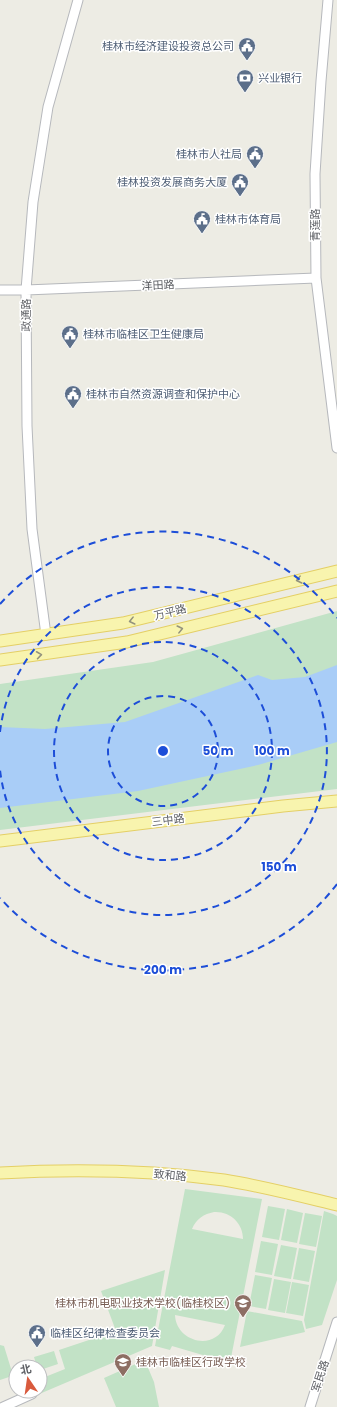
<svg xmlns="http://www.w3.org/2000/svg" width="337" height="1407" font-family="Poppins,'Noto Sans SC',sans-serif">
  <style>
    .green { fill: #c2e2c6; fill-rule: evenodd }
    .water { fill: #a9cdf7 }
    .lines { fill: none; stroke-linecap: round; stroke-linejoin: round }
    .minor-casing { stroke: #b6b8bc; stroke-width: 11 }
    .major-casing { stroke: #e4cf65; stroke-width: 13 }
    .minor { stroke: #fff; stroke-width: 9 }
    .major { stroke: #f8f4ae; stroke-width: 11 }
    .oneway { stroke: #93927d }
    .ring { fill: none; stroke: #1d4ed8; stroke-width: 2; stroke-dasharray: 7 5 }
    .labels { text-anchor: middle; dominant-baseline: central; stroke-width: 3; stroke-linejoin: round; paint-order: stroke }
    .service-label { font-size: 11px; fill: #4e5e75; stroke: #fff; text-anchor: start }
    .street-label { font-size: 11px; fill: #5c5e63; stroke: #fff }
    .education-label { font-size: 11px; fill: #785e54; stroke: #fff; text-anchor: end }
    .centre { fill: #1d4ed8; stroke: #fff; stroke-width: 2 }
    .ring-label { font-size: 12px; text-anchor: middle; font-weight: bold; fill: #1d4ed8; stroke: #fff; stroke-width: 3; stroke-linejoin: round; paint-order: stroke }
  </style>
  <rect width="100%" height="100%" fill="#edece4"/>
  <path class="green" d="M337 611V789L0 830V684L153 662Z
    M185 1189 262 1199 230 1363 172 1346 170 1350 155 1346ZM214 1212C230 1211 243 1223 243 1239L192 1229C196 1219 204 1214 214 1212ZM175 1315 225 1325C215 1352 176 1342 175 1315Z
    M268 1206 285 1209 279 1240 262 1237Z
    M287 1209 303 1213 297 1243 281 1240Z
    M324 1211 333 1214 337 1216V1280L322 1325 306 1329 304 1320Z
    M305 1213 322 1216 316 1247 299 1244Z
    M261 1241 278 1244 272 1275 255 1272Z
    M281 1245 297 1248 291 1279 274 1276Z
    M299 1248 315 1251 309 1282 293 1279Z
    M165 1270 152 1346 37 1395 36 1391H40V1379L65 1369 59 1350 116 1331 101 1291Z
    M255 1275 272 1278 266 1309 249 1306Z
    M274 1279 291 1282 285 1313 268 1310Z
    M292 1282 309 1285 303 1316 286 1313Z
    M247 1311 302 1321 305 1332 240 1347Z
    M0 1345 4 1346 12 1372 9 1377 0 1380Z
    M54 1351 58 1364 40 1370V1367H37L34 1357Z
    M140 1362 146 1363 154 1382 159 1407H116L104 1378Z"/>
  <path class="water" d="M337 665V742L258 765 138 791 0 808V727L45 729 125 722 258 675 272 680 305 677Z"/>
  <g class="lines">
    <g class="minor-casing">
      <path id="minor" d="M328 0 321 81 315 174 316 278 337 448
        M0 290H26L316 278
        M46 635 32 529 27 426 26 290 33 202 48 107 78 0
        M3 1407 32 1394
        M310 1407 337 1322"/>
    </g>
    <g class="major-casing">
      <path id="major" d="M0 641 123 623 337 571
        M0 660 127 642 337 591
        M0 841 283 806 337 801
        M0 1173C75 1169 150 1170 224 1180 262 1186 300 1196 337 1205"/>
    </g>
    <use href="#minor" class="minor"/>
    <use href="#major" class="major"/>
  </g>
  <defs><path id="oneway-chevron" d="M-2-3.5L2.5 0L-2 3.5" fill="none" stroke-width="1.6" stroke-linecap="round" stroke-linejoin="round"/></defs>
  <g class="oneway">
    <use href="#oneway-chevron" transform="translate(299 580) rotate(166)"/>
    <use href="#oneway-chevron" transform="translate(132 621) rotate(166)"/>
    <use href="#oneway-chevron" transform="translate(180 629) rotate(-14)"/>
    <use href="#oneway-chevron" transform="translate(39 655) rotate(-8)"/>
  </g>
  <g class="ring">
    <circle cx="163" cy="751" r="55"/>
    <circle cx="163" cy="751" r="109"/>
    <path d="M0 732A164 164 0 1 1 0 770"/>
    <path d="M337 884A219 219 0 0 1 0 898M0 604A219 219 0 0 1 337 618"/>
  </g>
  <defs>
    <g id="civic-pin" transform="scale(0.9)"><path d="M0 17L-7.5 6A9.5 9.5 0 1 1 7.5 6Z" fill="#5c6f8a" stroke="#fff"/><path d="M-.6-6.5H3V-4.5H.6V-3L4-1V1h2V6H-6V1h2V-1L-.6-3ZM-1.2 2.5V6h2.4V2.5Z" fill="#fff"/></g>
    <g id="bank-pin" transform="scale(0.9)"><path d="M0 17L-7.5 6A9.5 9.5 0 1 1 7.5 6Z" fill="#5c6f8a" stroke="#fff"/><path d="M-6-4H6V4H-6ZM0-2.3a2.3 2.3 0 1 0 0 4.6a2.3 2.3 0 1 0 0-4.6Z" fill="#fff"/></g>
    <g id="school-pin" transform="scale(0.9)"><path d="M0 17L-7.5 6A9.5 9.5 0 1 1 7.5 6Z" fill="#8d6e63" stroke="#fff"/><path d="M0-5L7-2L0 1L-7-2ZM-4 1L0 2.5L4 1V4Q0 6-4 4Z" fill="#fff"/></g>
  </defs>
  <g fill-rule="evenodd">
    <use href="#civic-pin" x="247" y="46"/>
    <use href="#bank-pin" x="245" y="78"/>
    <use href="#civic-pin" x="255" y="154"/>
    <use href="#civic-pin" x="240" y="182"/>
    <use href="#civic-pin" x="202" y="219"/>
    <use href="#civic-pin" x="70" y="334"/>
    <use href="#civic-pin" x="73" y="394"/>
    <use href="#school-pin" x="243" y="1303"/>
    <use href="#civic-pin" x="37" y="1333"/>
    <use href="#school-pin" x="123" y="1362"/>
  </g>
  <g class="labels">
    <g class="service-label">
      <text x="234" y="46" text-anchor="end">桂林市经济建设投资总公司</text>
      <text x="258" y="78">兴业银行</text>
      <text x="242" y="154" text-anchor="end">桂林市人社局</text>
      <text x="227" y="182" text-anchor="end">桂林投资发展商务大厦</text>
      <text x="215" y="219">桂林市体育局</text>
      <text x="83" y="334">桂林市临桂区卫生健康局</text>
      <text x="86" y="394">桂林市自然资源调查和保护中心</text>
      <text x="50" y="1333">临桂区纪律检查委员会</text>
    </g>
    <g class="street-label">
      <text transform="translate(315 225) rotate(-90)">青莲路</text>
      <text transform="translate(158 285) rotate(-3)">洋田路</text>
      <text transform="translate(26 315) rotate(-90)">政通路</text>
      <text transform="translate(170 612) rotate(-14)">万平路</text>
      <text transform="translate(168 820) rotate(-7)">三中路</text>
      <text transform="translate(170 1175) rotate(5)">致和路</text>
      <text transform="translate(320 1376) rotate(-72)">军民路</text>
    </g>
    <g class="education-label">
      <text x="230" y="1303">桂林市机电职业技术学校(临桂校区)</text>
      <text x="136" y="1362" text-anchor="start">桂林市临桂区行政学校</text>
    </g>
  </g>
  <circle cx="163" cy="751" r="6" class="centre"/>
  <g class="ring-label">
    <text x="218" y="755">50 m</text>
    <text x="272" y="755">100 m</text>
    <text x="279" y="871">150 m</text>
    <text x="163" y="974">200 m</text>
  </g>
  <g transform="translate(28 1379) rotate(347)"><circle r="19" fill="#ffffff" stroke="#bebfc1"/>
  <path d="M0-3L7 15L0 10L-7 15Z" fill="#d95a3d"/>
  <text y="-6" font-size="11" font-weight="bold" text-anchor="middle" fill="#5c5e63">北</text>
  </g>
</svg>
